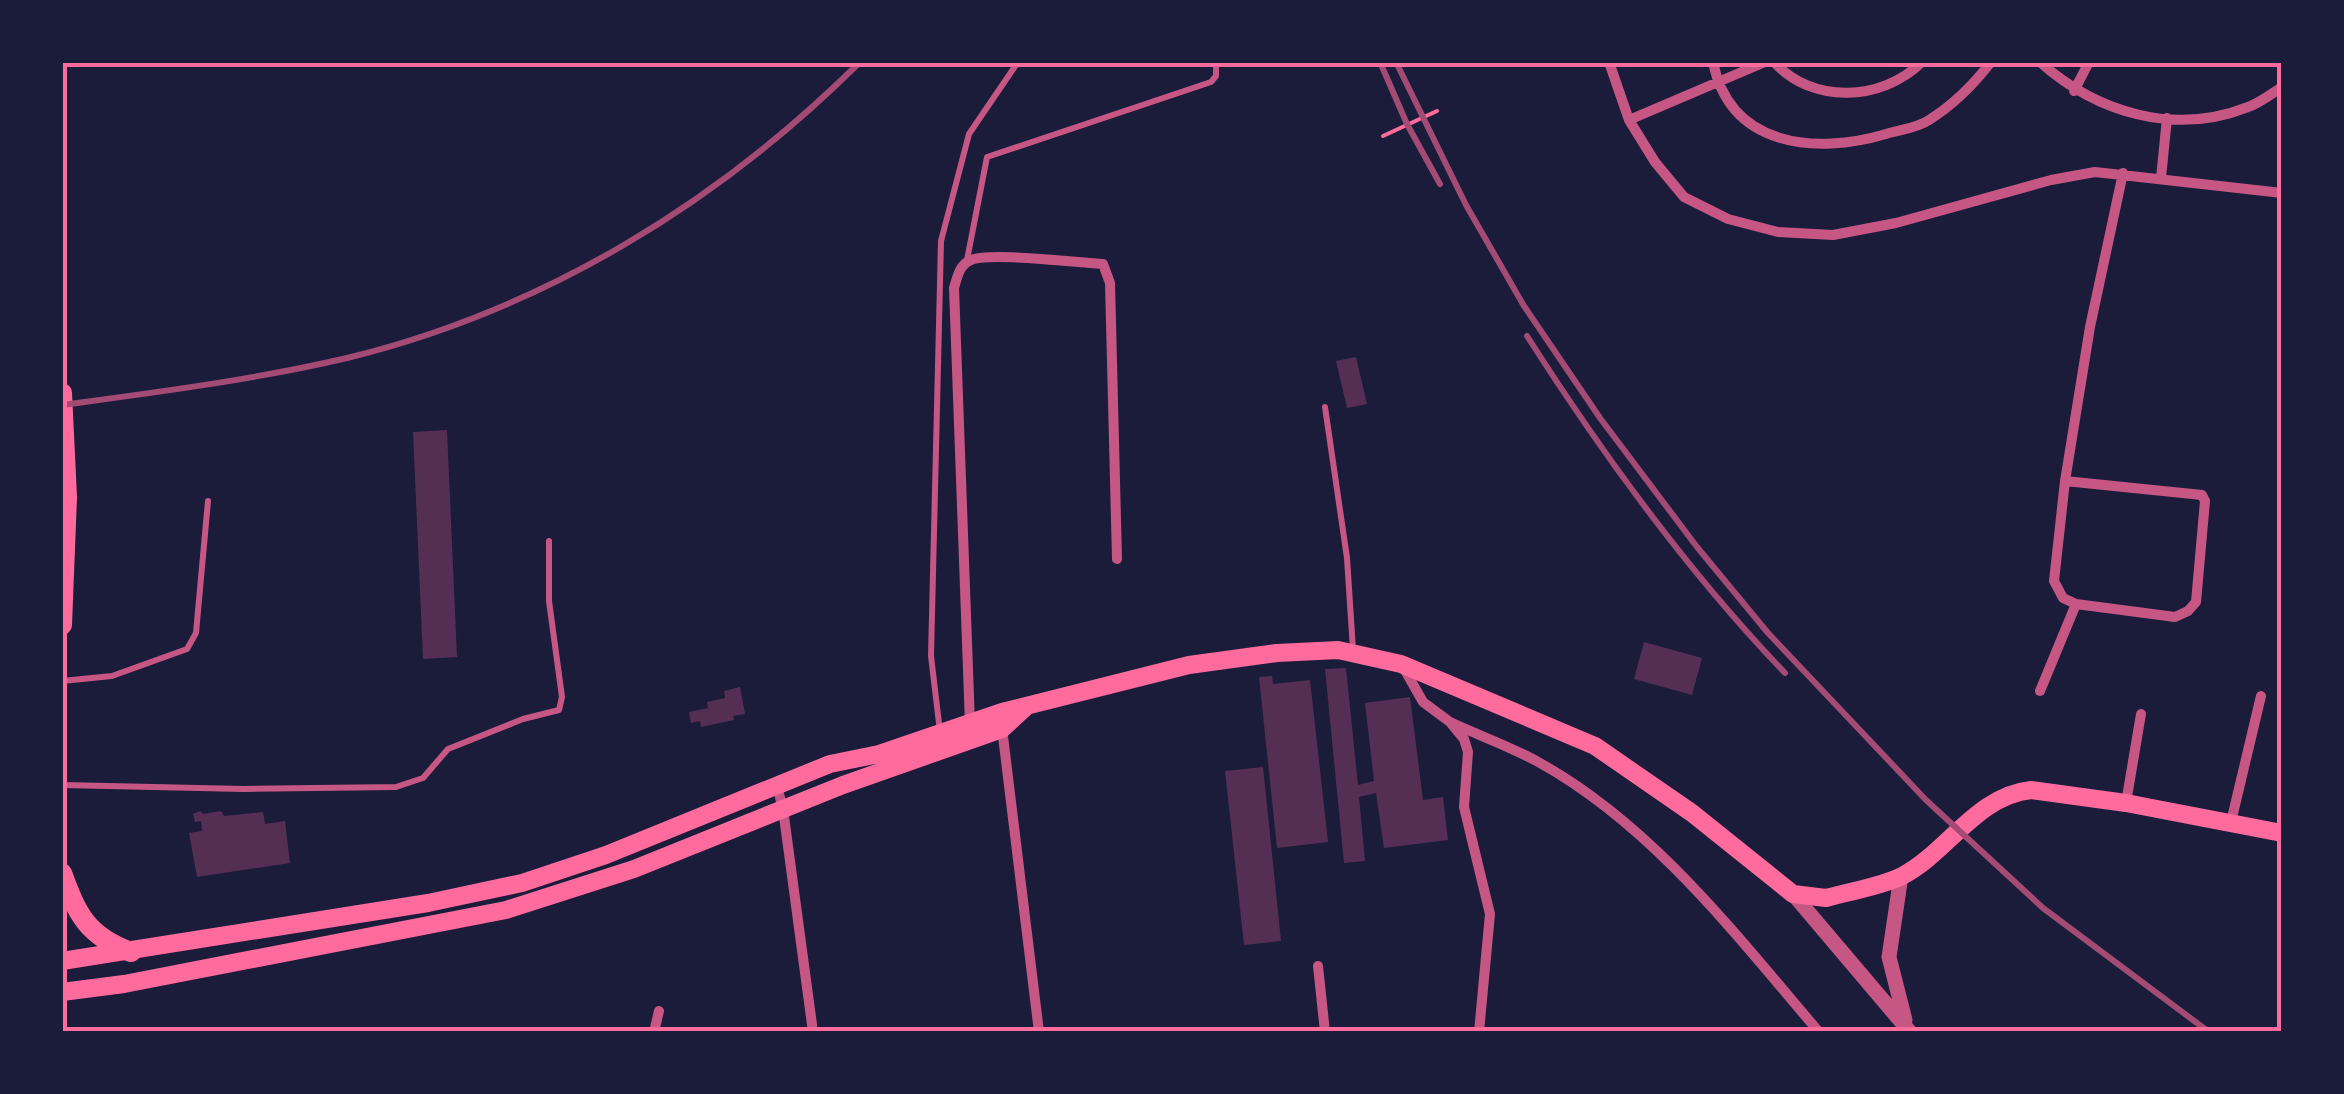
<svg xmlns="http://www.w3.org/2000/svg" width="2344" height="1094" font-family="Ubuntu,sans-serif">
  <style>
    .building { fill: #542f53 }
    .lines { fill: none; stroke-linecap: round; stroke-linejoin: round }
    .path { stroke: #ff6b9d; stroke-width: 4 }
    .service { stroke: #c65784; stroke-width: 6 }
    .minor { stroke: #c65784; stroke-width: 10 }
    .tertiary { stroke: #c65784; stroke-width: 15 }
    .secondary { stroke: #ff6b9d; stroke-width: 18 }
    .trunk { stroke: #ff6b9d; stroke-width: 20 }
    .rail { stroke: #a44b75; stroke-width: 6 }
    .neatline { fill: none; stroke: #ff6b9d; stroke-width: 4 }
  </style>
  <rect width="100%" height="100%" fill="#1b1b3a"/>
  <path class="building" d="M1356 357 1367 404 1347 408 1336 361Z
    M447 430 457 657 423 659 413 432Z
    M1644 642 1702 658 1692 695 1634 679Z
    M1346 668 1358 785 1374 781 1365 703 1410 697 1423 800 1443 797 1448 840 1384 848 1376 793 1359 797 1365 861 1344 863 1325 669Z
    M1272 676 1273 684 1310 680 1328 842 1277 848 1259 677Z
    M740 687 745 714 733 716 734 720 701 727 700 721 691 723 689 712 708 708 707 702 725 698 724 691Z
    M1263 767 1281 941 1244 945 1225 771Z
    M200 811 203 814 221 811 224 816 263 812 265 824 285 821 290 863 197 877 189 833 202 831 201 821 195 822 193 814Z"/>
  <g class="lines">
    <path class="path" d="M1383 136 1437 111"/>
    <path class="service" d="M967 260 987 157 1211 82 1216 76V62
      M1325 407 1347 558 1353 650
      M62 681 112 676 187 649 196 633 208 501
      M940 732 931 656 941 241 969 134 1018 62
      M62 785 244 789 396 787 423 778 448 749 523 719 559 710 562 697 549 601V541"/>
    <path class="minor" d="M1609 62 1629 120 1655 162 1684 197 1728 219 1778 232 1833 235 1896 223 2051 180 2095 172 2282 193
      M1713 62C1730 147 1815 155 1886 134 1899 130 1918 128 1929 120 1953 105 1974 84 1991 62
      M1774 62C1812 104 1881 102 1922 62
      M2040 62C2097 113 2175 136 2248 107 2260 103 2271 94 2282 87
      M2074 91 2089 62
      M1629 120 1765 62
      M2161 178 2167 118
      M2065 481 2202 495 2205 501 2196 602 2188 611 2175 617 2076 604 2063 598 2054 581 2065 481 2090 327 2123 173
      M1402 665 1423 702 1450 722 1464 739 1468 752 1464 807 1490 914 1479 1032
      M2040 691 2076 604
      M1450 722C1480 736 1512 747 1540 763 1653 826 1736 935 1819 1032
      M970 724 954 288C957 278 959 266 969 261 985 251 1079 263 1103 264L1110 283 1117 559
      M1002 728 1039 1032
      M777 786 783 809 813 1032
      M2126 803 2141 714
      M2231 822 2261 696
      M1318 966 1325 1032
      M654 1032 659 1011"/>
    <path class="tertiary" d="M1901 876 1889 957 1905 1020
      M1793 894 1910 1032"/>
    <path class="secondary" d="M62 961 428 903 522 883 606 855 830 764 879 754 1002 712 1189 665 1277 653 1338 650 1401 664 1595 746 1692 813 1793 894 1826 898C1850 891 1880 887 1902 876 1948 852 1976 796 2031 790L2126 803 2282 833
      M62 992 124 984 506 910 634 869 843 785 1002 729 1027 706"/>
    <path class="trunk" d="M62 393 67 497 62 625
      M62 873C77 914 87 936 131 952"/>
    <path class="rail" d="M1380 62 1407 124 1440 184
      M1396 62 1466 205 1524 306 1600 418 1697 547 1768 633 1926 800 2043 908 2209 1032
      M1527 336C1603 455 1687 571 1785 673
      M62 405C158 392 253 380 347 358 543 310 717 204 860 62"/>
  </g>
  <rect width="2344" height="1094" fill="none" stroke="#1b1b3a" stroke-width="130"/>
  <rect x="65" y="65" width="2214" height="964" class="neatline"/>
</svg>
